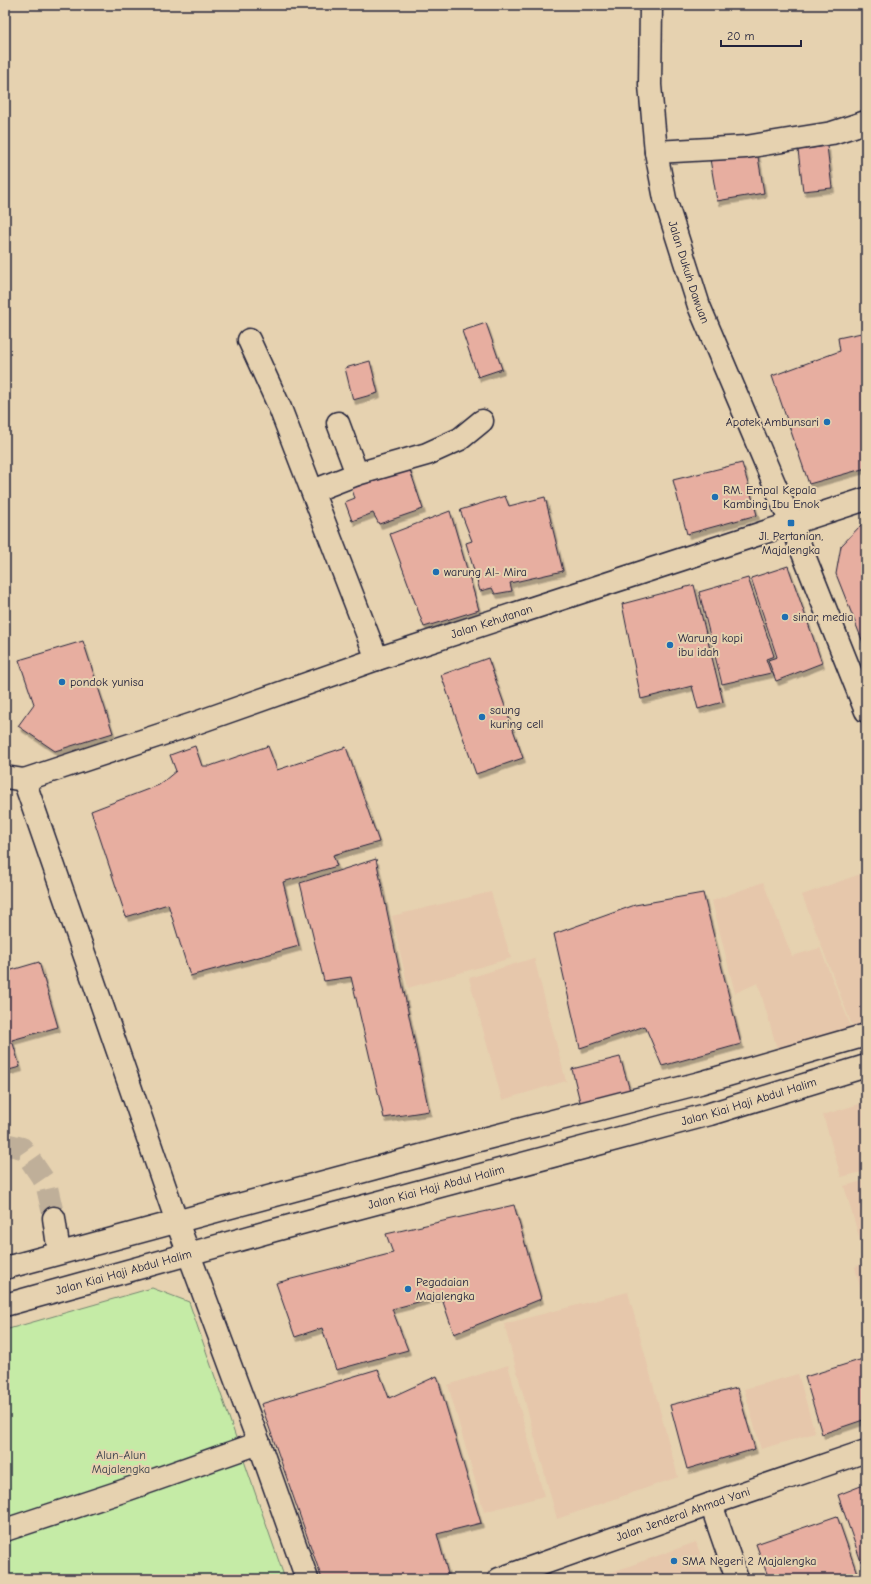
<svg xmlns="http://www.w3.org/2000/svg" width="871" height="1584" font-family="'Comic Neue',sans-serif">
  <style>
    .built { fill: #e6c7ab }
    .green { fill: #c5eba6; stroke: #748670 }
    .building { fill: #e7aea0; stroke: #22223b; filter: url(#shadow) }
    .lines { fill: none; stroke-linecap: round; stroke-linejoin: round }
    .minor-tunnel { stroke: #bfaf99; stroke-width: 22; stroke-dasharray: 22 11; stroke-linecap: butt }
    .minor-casing { stroke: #22223b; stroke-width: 25 }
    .major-casing { stroke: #22223b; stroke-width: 25 }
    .minor { stroke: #e6d2b0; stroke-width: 22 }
    .major { stroke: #e6d2b0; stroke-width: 22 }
    .poi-dot { fill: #1f6fb2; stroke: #e6d2b0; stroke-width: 1.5 }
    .labels { text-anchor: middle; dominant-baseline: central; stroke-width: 4; stroke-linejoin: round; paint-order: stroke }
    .street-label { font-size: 12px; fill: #22223b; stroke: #e6d2b0 }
    .poi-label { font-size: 12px; fill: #22223b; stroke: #e6d2b0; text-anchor: start }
    .park-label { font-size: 12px; fill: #3a404b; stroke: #e6d2b0 }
  </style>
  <defs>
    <filter id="shadow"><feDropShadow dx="2.5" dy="4.5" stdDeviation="0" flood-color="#0004"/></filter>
  </defs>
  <rect width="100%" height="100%" fill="#e6d2b0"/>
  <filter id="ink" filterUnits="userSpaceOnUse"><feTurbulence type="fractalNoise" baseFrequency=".025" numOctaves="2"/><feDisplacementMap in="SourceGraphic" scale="8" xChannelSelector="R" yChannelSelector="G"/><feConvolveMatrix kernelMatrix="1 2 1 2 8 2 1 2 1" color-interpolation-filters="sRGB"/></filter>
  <g filter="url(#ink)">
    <path class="built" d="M866 872V1027L854 1031 802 895Z
      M763 882 792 956 820 948 851 1027 778 1052 758 983 735 993 712 901Z
      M491 892 511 958 408 988 392 916Z
      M534 958 566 1081 502 1100 469 978Z
      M866 1102V1171L841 1177 823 1115Z
      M866 1180V1249L863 1250 844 1186Z
      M866 1263V1312L855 1267Z
      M628 1292 678 1477 557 1519 504 1324Z
      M508 1365 544 1496 484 1512 448 1385Z
      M798 1374 815 1433 761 1449 744 1389Z
      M696 1542 709 1579H593Z"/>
    <path class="green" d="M152 1288 189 1302 285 1579H5V1330Z"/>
    <path class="building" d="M827 146 832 188 803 191 798 150Z
      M757 151 764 193 717 201 710 159Z
      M486 323 502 369 478 377 462 331Z
      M866 332V468L809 484 772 376 840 351 838 338Z
      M370 361 378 393 353 400 345 368Z
      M742 463 757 515 687 534 673 480Z
      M408 464 423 509 379 524 373 513 352 521 345 502 355 498 349 482Z
      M505 496 509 506 545 497 563 571 510 583 512 591 495 594 492 588 480 591 466 543 472 541 460 510Z
      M450 511 479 610 424 627 390 534Z
      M866 522V650L836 574 841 546 862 524Z
      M788 566 822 663 776 681 768 660 777 657 751 578Z
      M748 578 774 656 766 659 771 673 722 684 699 592Z
      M694 585 723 702 698 709 692 686 641 699 622 604Z
      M83 641 113 733 55 751 18 726 34 704 19 660Z
      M488 658 523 758 476 774 441 675Z
      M195 746 202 766H210L268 746 277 770 346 747 379 842 333 855 337 866 283 882 299 946 190 976 168 904 126 917 91 811 159 785 176 771 170 755Z
      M376 859 429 1111 384 1118 351 977 324 981 300 883Z
      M703 893 741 1044 662 1066 645 1026 580 1048 554 934 635 905Z
      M39 962 58 1027 12 1040 20 1067 5 1071V972Z
      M620 1057 631 1094 582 1110 572 1069Z
      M514 1205 541 1299 454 1334 441 1296 392 1309 408 1350 336 1370 322 1328 295 1337 276 1283 393 1253 386 1234Z
      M866 1358V1419L822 1434 805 1377Z
      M378 1369 389 1398 437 1376 481 1523 437 1534 448 1574 429 1579H322L261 1404Z
      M737 1388 755 1449 687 1469 670 1405Z
      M866 1484V1576L838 1495Z
      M837 1516 859 1579H769L756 1544Z"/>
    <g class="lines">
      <path class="minor-tunnel" d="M5 1144 22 1148 46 1183 54 1218"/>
      <g class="minor-casing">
        <g id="minor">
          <path id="s1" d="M651 5 650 85 656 152 665 199 699 306 791 523 866 711"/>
          <path d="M656 152 746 147 832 133 866 122"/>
          <path d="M249 340 280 408 377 659"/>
          <path d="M338 423 357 474"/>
          <path d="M313 491 357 474 427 454 460 439 482 421"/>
          <path id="s2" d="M5 777 24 780 193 724 377 659 866 499"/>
          <path d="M24 780 177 1222 259 1443 307 1579"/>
          <path d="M54 1218 59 1253"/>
          <path d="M711 1504 737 1579"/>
          <path d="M5 1530 123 1491 259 1443"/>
        </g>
      </g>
      <g class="major-casing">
        <g id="major">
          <path d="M5 1268 468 1143 700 1083 866 1035"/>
          <path id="s3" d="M5 1305 275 1230 710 1114 866 1066"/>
          <path id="s4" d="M499 1579 711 1504 866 1451"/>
        </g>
      </g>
      <use href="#minor" class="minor"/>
      <use href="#major" class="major"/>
    </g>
  </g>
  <g class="poi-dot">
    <circle cx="827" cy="422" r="4"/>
    <circle cx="715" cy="497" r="4"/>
    <rect x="787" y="519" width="8" height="8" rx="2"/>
    <circle cx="436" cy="572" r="4"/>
    <circle cx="785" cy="617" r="4"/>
    <circle cx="670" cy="645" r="4"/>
    <circle cx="62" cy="682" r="4"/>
    <circle cx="482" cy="717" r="4"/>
    <circle cx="408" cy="1289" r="4"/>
    <circle cx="674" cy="1561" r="4"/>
  </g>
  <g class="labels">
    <g class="street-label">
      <text stroke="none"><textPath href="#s1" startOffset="272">Jalan Dukuh Dawuan</textPath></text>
      <text stroke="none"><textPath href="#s2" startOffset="513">Jalan Kehutanan</textPath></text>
      <text stroke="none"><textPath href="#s3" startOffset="771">Jalan Kiai Haji Abdul Halim</textPath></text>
      <text stroke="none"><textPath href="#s3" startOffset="447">Jalan Kiai Haji Abdul Halim</textPath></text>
      <text stroke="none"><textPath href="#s3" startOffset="123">Jalan Kiai Haji Abdul Halim</textPath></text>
      <text stroke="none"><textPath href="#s4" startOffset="195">Jalan Jenderal Ahmad Yani</textPath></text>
    </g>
    <g class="poi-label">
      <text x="819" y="422" text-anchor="end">Apotek Ambunsari</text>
      <text x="723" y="490">RM. Empal Kepala<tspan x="723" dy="14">Kambing Ibu Enok</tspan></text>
      <text x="791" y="536" text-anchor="middle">Jl. Pertanian,<tspan x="791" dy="14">Majalengka</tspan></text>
      <text x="444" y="572">warung Al- Mira</text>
      <text x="793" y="617">sinar media</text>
      <text x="678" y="638">Warung kopi<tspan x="678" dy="14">ibu idah</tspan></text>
      <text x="70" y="682">pondok yunisa</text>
      <text x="490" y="710">saung<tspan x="490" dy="14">kuring cell</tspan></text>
      <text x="416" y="1282">Pegadaian<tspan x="416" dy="14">Majalengka</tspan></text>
      <text x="682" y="1561">SMA Negeri 2 Majalengka</text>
    </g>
    <g class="park-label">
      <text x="121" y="1455">Alun-Alun<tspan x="121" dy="14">Majalengka</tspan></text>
    </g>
  </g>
  <rect width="871" height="1584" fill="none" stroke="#e6d2b0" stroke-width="20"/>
  <rect x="10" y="10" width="851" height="1564" fill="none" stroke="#22223b" stroke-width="1.5" filter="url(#ink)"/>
  <path d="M721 40v6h80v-6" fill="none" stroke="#22223b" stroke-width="2"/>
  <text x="727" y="40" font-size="12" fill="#22223b" stroke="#e6d2b0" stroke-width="3" paint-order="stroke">20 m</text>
</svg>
